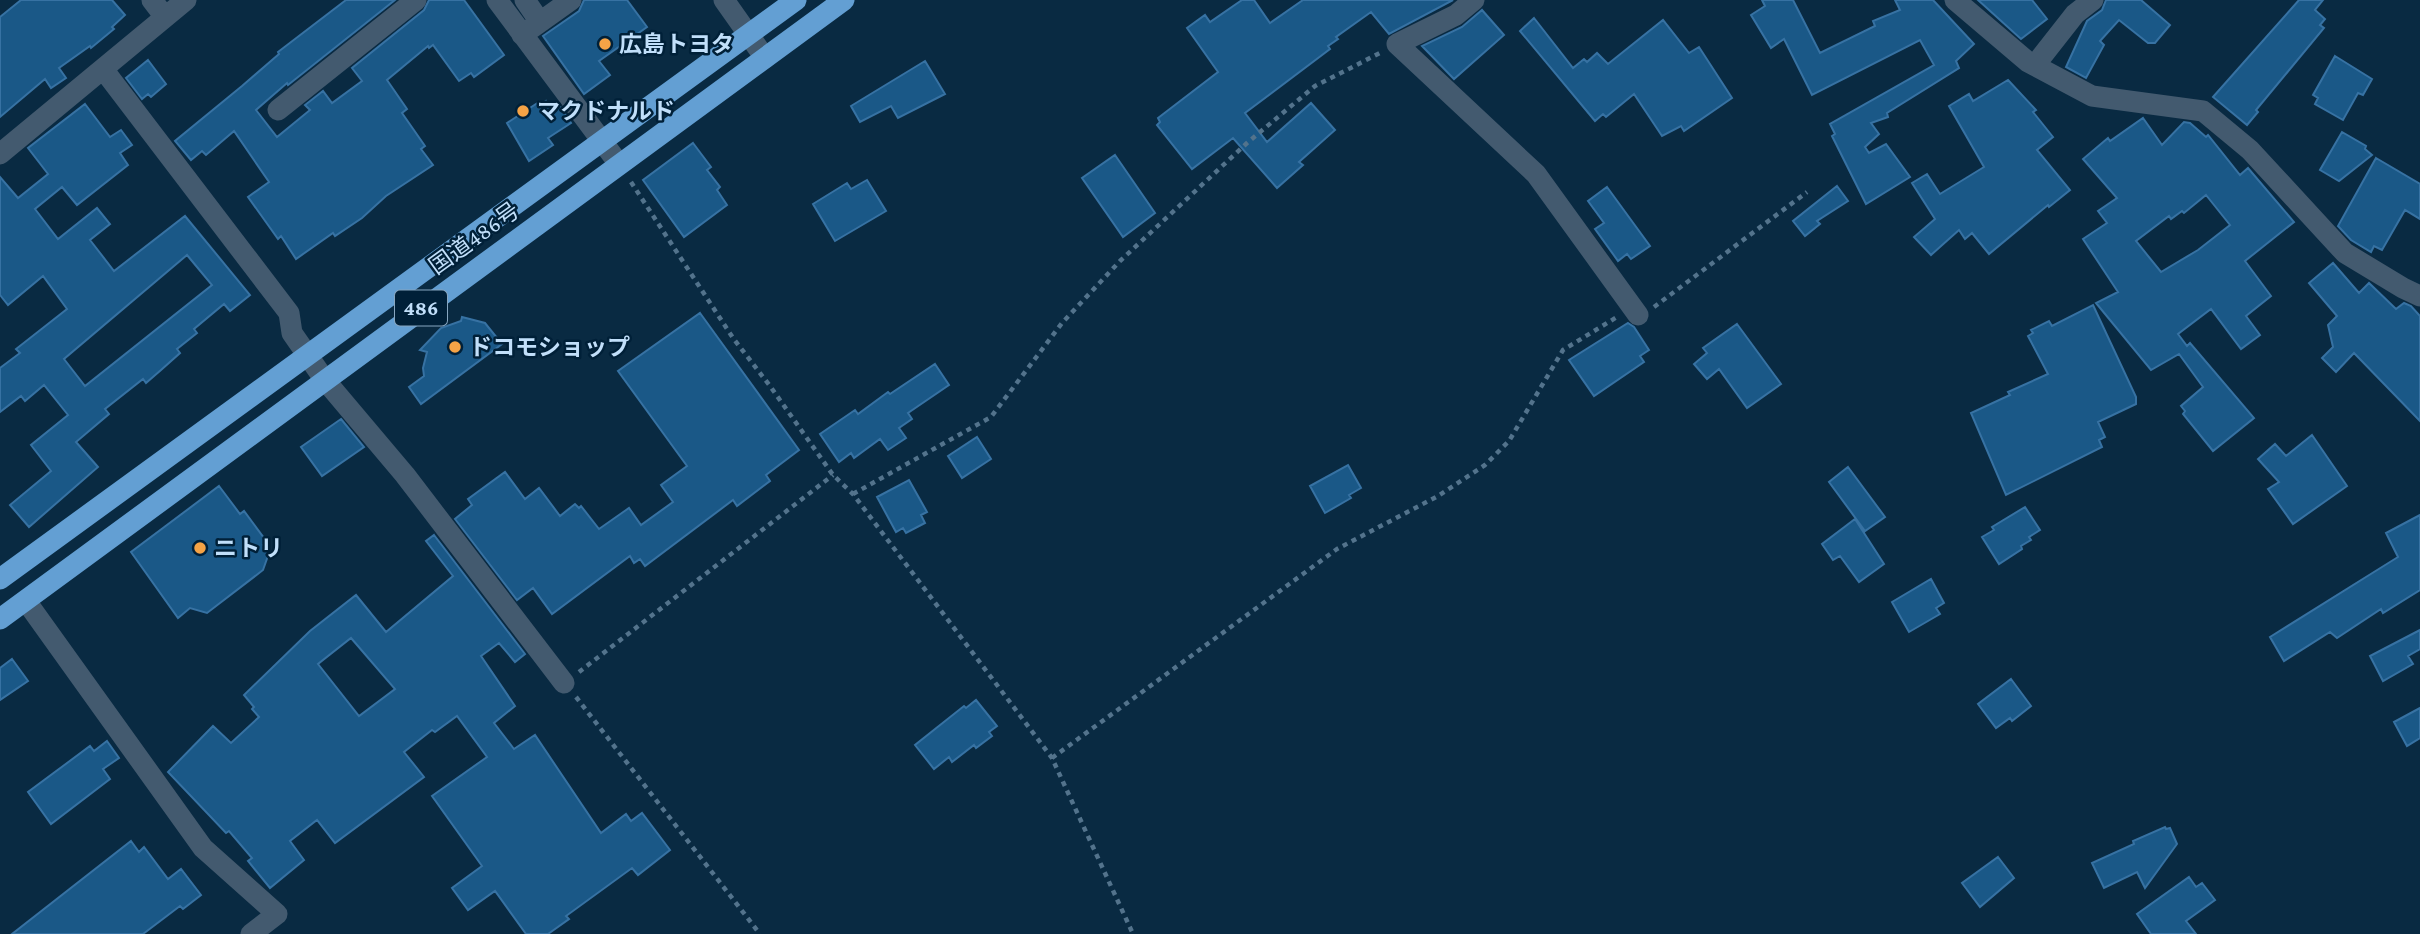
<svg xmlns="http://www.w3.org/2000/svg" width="2420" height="934" font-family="'Crimson Pro','Noto Sans JP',serif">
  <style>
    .building { fill: #1a5887; stroke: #3772a3; stroke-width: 2; fill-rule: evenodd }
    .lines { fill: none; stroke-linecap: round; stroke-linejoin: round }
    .path { stroke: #53738c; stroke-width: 4.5; stroke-dasharray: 5 5; stroke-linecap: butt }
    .minor { stroke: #435a6f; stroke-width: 21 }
    .highway { stroke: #639fd3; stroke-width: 21 }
    .poi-dot { fill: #f5a346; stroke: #002038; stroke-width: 2.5 }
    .labels { text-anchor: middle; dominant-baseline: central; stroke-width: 5; stroke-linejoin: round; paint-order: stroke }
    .shield { fill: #002038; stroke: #87a6c0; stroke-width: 2 }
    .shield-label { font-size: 21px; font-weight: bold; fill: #c1dffa }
    .poi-label { font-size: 23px; font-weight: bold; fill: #c1dffa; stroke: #002038; text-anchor: start }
    .street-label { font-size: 23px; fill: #c1dffa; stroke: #002038 }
  </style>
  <rect width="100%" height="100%" fill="#092a42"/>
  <path class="building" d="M21 0H112L125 15 112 27 114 29 91 48 90 46 59 68 66 78 51 88 45 79 0 117V17Z
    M346 0H395L288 85 287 83 256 110 277 137 310 110 305 105 323 91 332 103 362 81 352 68 424 10 429 0H464L504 55 474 77 471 73 459 81 433 45 429 48 428 46 387 80 407 109 402 113 425 146 421 149 433 165 386 196 362 218 335 236 333 233 296 259 281 236 278 239 248 197 269 182 234 131 206 155 202 151 191 160 175 141 242 86 279 54 278 52Z
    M584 0H627L647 27 599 61 610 75 584 94 543 36 579 11Z
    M1242 0H1254L1270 23 1303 0H1453L1389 34 1371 12 1336 37 1338 39 1328 46 1330 49 1245 113 1267 142 1311 103 1335 130 1299 162 1303 165 1277 188 1233 138 1192 169 1157 125 1160 122 1158 118 1218 72 1187 28 1205 15 1210 22Z
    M1762 0H1793L1820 53 1875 26 1873 21 1900 10 1895 0H1933L1974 44 1956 61 1959 68 1887 113 1888 117 1871 123 1879 134 1865 147 1869 153 1886 144 1910 177 1866 204 1832 136 1835 134 1830 124 1934 65 1920 40 1812 95 1784 39 1771 48 1751 15 1765 6Z
    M1978 0H2032L2047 19 2021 39Z
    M2106 0H2141L2170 25 2155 43H2148L2119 20 2100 41 2104 45 2086 78 2066 67 2087 21 2102 10Z
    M2299 0H2323L2315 10 2325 19 2320 25 2324 28 2256 110 2258 112 2247 125 2213 97Z
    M1482 10 1504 35 1454 79 1422 46 1462 27Z
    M1534 18 1573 68 1584 59 1587 62 1597 53 1608 64 1663 20 1689 53 1699 47 1732 98 1684 131 1681 126 1662 136 1634 94 1606 117 1603 114 1595 121 1520 31Z
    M2335 56 2372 79 2363 95 2358 93 2343 120 2315 104 2318 98 2313 95Z
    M148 60 166 84 151 97 148 94 142 99 126 78Z
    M925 61 945 94 898 118 891 106 860 122 851 106Z
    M2008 80 2036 110 2033 112 2053 137 2037 150 2070 190 2049 207 2048 205 1989 254 1972 233 1965 239 1959 230 1931 255 1914 237 1935 219 1912 183 1927 174 1940 194 1984 167 1949 106 1969 94 1973 101Z
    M546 101 552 110 559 105 571 123 548 138 553 145 529 161 507 123 539 102 540 105Z
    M85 104 110 137 121 130 132 145 120 153 128 165 77 205 62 187 35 209 58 239 97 208 110 224 90 240 114 271 185 216 250 295 230 311 224 304 194 329 197 333 177 349 180 353 161 370 146 383 143 379 105 409 109 414 76 442 98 467 29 527 10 505 51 471 31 445 68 415 44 385 25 401 21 396 0 412V368L20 353 16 349 67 309 43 276 8 305 0 295V177L18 198 48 174 28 148ZM187 255 212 285 85 386 64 359Z
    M2143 118 2162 145 2184 122 2190 123 2206 137 2208 135 2240 175 2248 168 2294 222 2245 261 2271 296 2246 316 2260 335 2241 349 2211 309 2178 334 2187 346 2190 343 2254 418 2213 451 2183 414 2185 411 2181 406 2203 387 2179 354 2151 370 2096 303 2118 292 2083 239 2107 223 2098 211 2117 198 2083 159 2108 138 2110 141ZM2206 195 2230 225 2198 250 2161 272 2136 241 2169 216 2171 219 2182 211 2184 213Z
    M2342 132 2366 146 2365 149 2372 155 2339 181 2320 170Z
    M693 143 711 167 707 170 720 187 717 190 727 205 684 237 643 180Z
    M1115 155 1155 213 1123 237 1082 178Z
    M2376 158 2420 184V219L2405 210 2382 250 2374 246 2371 252 2351 240 2338 226Z
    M867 180 886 211 835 241 813 204 847 183 851 189Z
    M1837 186 1848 201 1817 221 1820 224 1805 236 1793 221Z
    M1607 187 1650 246 1631 259 1627 254 1618 261 1595 229 1604 223 1588 201Z
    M2333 263 2359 293 2369 283 2396 309 2404 303 2411 306 2420 316V421L2354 353 2336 372 2322 358 2333 347 2328 325 2337 316 2309 283Z
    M2093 305 2136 397V404L2098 422 2105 437 2099 440 2102 447 2006 495 1971 413 2010 395 2008 392 2048 374 2028 336 2033 333 2031 330 2049 321 2052 326Z
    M700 313 799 450 766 475 770 481 737 506 733 500 645 566 640 559 634 563 630 556 552 614 533 588 517 600 455 519 472 505 468 499 505 472 525 499 539 488 560 516 575 504 579 508 581 506 599 529 629 508 641 525 673 502 661 485 687 466 618 371Z
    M462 317 485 323 502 344 421 404 409 387 424 376 423 368 427 352 420 350 441 328 461 321Z
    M1628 323 1634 327 1649 350 1640 356 1644 362 1594 396 1569 360Z
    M1737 324 1781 384 1747 408 1719 369 1707 379 1694 364 1707 353 1703 348Z
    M935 364 949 385 908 413 912 419 899 428 906 438 888 450 880 439 854 458 851 453 839 462 820 434 855 410 858 414 888 392 890 394Z
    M341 419 364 447 322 476 301 447Z
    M2312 435 2347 486 2293 524 2268 489 2279 482 2258 459 2275 444 2286 456Z
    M977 437 991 459 962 478 948 456Z
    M1348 465 1361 488 1349 495 1351 498 1325 513 1310 486Z
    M1848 467 1885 517 1865 531 1829 482Z
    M909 480 927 512 921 515 925 523 906 533 903 528 896 532 877 497Z
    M219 486 240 514 244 511 267 542 263 545 269 553 263 570 207 613 190 608 178 618 131 552Z
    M2025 507 2040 530 2029 537 2031 540 2021 546 2022 549 1999 564 1982 537 1994 530 1992 527Z
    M2420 515V590L2383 613 2381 609 2337 638 2330 632 2284 661 2270 637 2398 557 2386 533Z
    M1855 519 1884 564 1859 582 1840 556 1833 560 1822 544Z
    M434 535 525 654 515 662 499 643 481 656 515 706 494 723 514 749 535 735 601 833 626 814 631 821 642 813 670 850 638 875 632 868 566 916 569 919 548 934H526L495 891 468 910 452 888 482 866 432 796 487 757 457 716 435 732 432 730 404 752 424 777 335 843 317 820 290 841 304 860 270 888 248 861 252 858 229 831 226 833 168 772 213 726 231 743 259 717 252 709 254 707 244 695 310 631 356 595 386 632 453 576 426 541ZM351 638 395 689 359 716 318 664Z
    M1931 579 1944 603 1936 608 1940 614 1909 632 1892 602Z
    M2420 630V649L2408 656 2413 664 2383 681 2370 656Z
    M12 659 28 681 0 700V668Z
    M2011 679 2031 706 2012 721 2010 718 1996 728 1978 704Z
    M976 700 997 726 989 732 992 736 976 748 974 745 952 762 949 757 934 769 915 745 964 706 966 708Z
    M2420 708V738L2407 746 2394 722Z
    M107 741 119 758 103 769 110 779 51 824 28 792 90 746 94 751Z
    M2165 827 2166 829 2170 828 2177 844 2145 888 2137 872 2104 888 2092 863 2134 844 2133 841Z
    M131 841 139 852 144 847 168 879 181 869 201 895 183 909 180 906 143 934H12Z
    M1998 857 2014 878 1980 907 1962 883Z
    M2189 877 2196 887 2202 883 2215 900 2186 921 2196 934H2151L2137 914Z"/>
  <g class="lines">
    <path class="path" d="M631 182 733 338 770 386 833 475 853 494 1052 758 1133 934
      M1654 307 1807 192
      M853 494 991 417 1062 323 1120 261 1247 143 1315 86 1380 53
      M579 672 833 475
      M576 697 760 934
      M1052 758 1337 549 1438 496 1485 465 1509 441 1563 350 1617 317"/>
    <path class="minor" d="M152 0 165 17
      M497 0 619 164
      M525 0 540 22
      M724 0 765 58
      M1474 0 1456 15 1397 44 1536 174 1638 315
      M1955 0 2028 62 2092 96 2203 111 2250 150 2345 253 2403 288 2420 296
      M522 35 571 0
      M2035 65 2075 14 2093 0
      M103 69 289 313 292 333 324 379 405 475 564 683
      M278 110 416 0
      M0 154 186 0
      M26 601 203 848 277 914 251 934"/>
    <path class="highway" d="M0 579 796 0
      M0 619 844 0"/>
  </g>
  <g class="poi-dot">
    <circle cx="605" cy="44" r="7"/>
    <circle cx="523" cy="111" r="7"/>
    <circle cx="455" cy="347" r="7"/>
    <circle cx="200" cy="548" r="7"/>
  </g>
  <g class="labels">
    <rect class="shield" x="395" y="290.5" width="52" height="35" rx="5"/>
    <g class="shield-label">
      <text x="421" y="308">486</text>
    </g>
    <g class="poi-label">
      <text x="619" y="44">広島トヨタ</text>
      <text x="537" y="111">マクドナルド</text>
      <text x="469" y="347">ドコモショップ</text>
      <text x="214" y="548">ニトリ</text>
    </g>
    <g class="street-label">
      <text transform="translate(474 238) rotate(-36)">国道486号</text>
    </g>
  </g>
</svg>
